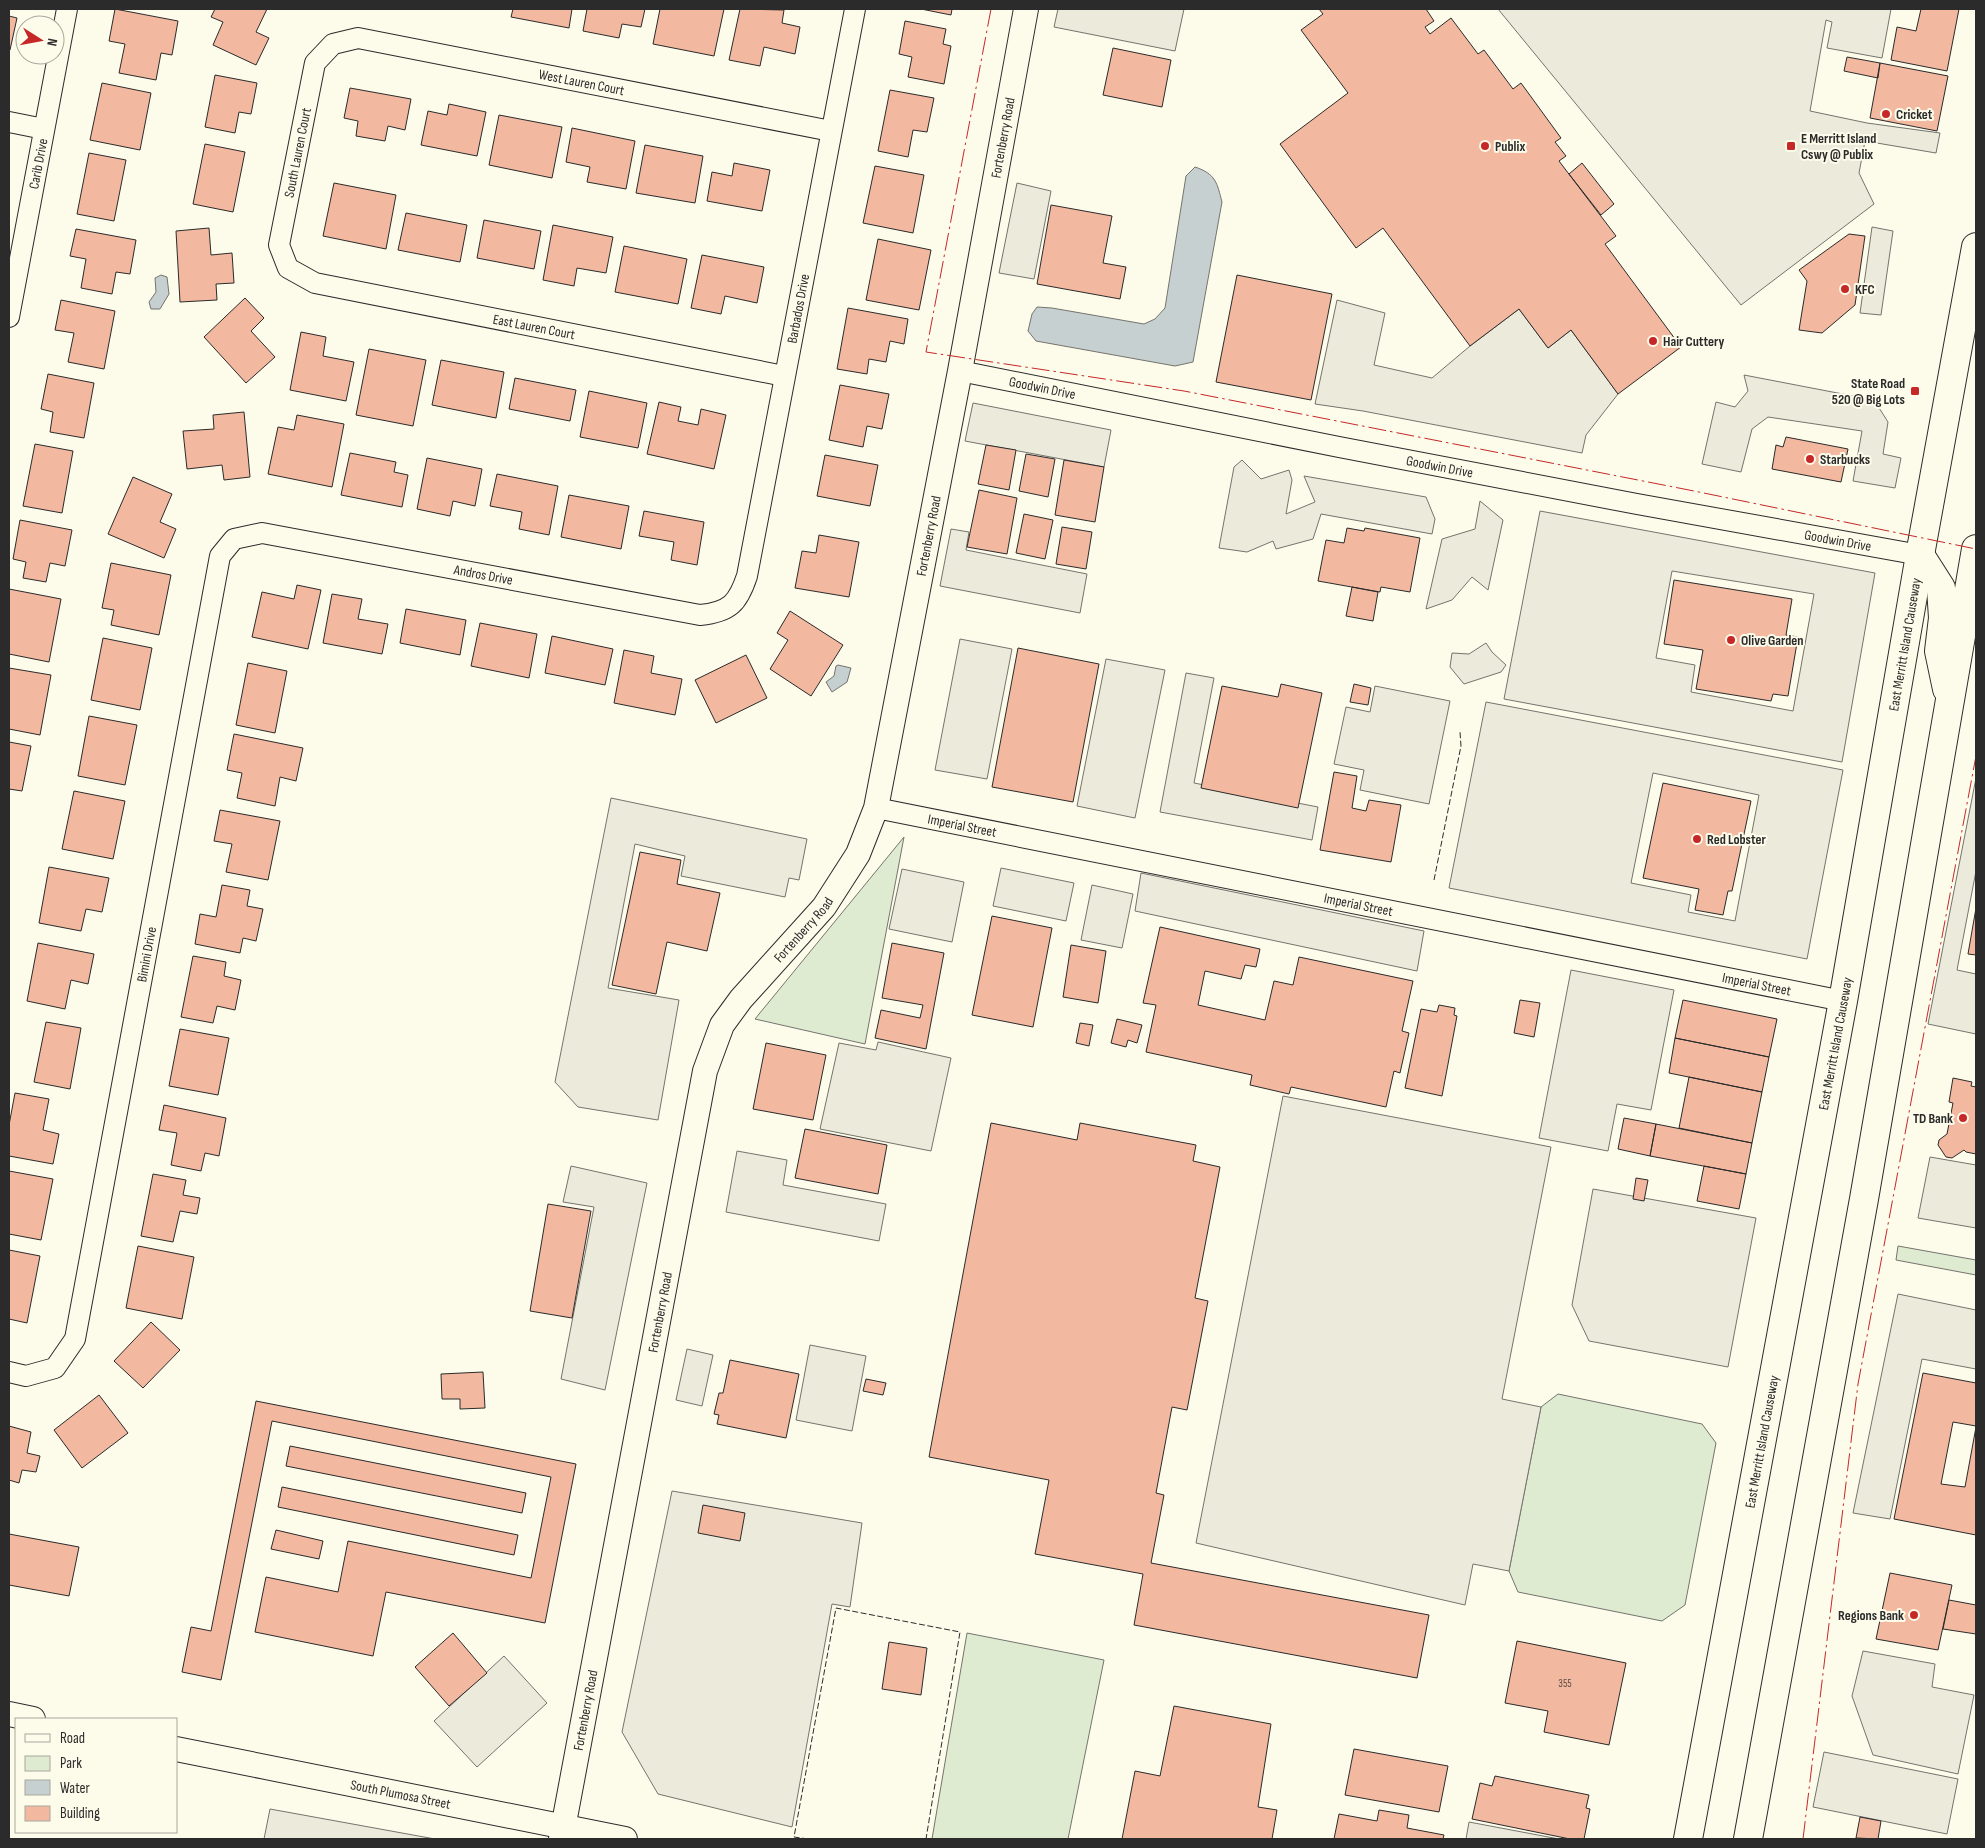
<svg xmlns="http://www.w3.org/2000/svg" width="1985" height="1848" font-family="'Sofia Sans Condensed',sans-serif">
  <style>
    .green { fill: #deebd1; stroke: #74746e }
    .parking { fill: #eceadb; stroke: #74746e; fill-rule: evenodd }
    .water { fill: #c7d0d0; stroke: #74746e }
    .building { fill: #f2b8a0; stroke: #2b2b2b }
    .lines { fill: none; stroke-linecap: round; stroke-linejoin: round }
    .minor-casing { stroke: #2b2b2b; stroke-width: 22 }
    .tertiary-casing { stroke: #2b2b2b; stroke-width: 26 }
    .primary-casing { stroke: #2b2b2b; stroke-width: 30 }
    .minor { stroke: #fdfbea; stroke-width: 20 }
    .tertiary { stroke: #fdfbea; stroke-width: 24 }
    .primary { stroke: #fdfbea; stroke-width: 28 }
    .fence { stroke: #2b2b2b; stroke-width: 1; stroke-dasharray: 6 2.5; stroke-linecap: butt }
    .power { stroke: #c62828; stroke-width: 1; stroke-dasharray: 18 4 2.5 4; stroke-linecap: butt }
    .poi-dot { fill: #c62828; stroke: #fdfbea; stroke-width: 2 }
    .labels { text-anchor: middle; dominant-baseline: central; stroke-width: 4; stroke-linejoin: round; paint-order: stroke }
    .number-label { font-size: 11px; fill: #5d4e48 }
    .street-label { font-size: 14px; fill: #2b2b2b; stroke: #fdfbea }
    .poi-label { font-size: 14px; font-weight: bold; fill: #2b2b2b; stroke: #fdfbea; text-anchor: start }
  </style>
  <rect width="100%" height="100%" fill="#fdfbea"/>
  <path class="green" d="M904 837 865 1044 755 1019Z
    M1898 1246 1976 1260V1275L1896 1260Z
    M1558 1394 1702 1424 1716 1443 1685 1605 1662 1621 1518 1592 1509 1571 1541 1407Z
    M967 1633 1104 1660 1068 1839H932Z"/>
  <path class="parking" d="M1058 9H1184L1175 51 1054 27Z
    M1498 9H1891L1882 58 1827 48 1832 22 1826 20 1810 111 1867 123 1940 133 1936 153 1865 141 1859 173 1874 204 1741 305Z
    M1017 183 1051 191 1034 279 999 273Z
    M1872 227 1893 231 1881 315 1860 313Z
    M1337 300 1385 313 1374 365 1432 378 1470 346 1519 309 1548 348 1571 330 1618 394 1586 435 1582 453 1363 411 1315 404Z
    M1744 375 1874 400 1888 422 1883 454 1901 458 1895 488 1853 481 1862 431 1768 417 1752 429 1741 472 1702 464 1716 402 1735 407 1748 391Z
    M973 403 1111 430 1104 467 965 441Z
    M1242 460 1261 479 1289 470 1292 480 1286 514 1315 502 1304 476 1426 497 1435 519 1432 534 1321 514 1313 539 1276 549 1273 541 1247 552 1219 548 1234 467Z
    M1480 501 1503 520 1488 590 1472 577 1452 600 1426 609 1442 539 1475 529Z
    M1540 511 1875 573 1842 762 1504 699ZM1672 571 1814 594 1793 711 1691 692 1695 665 1656 658Z
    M951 529 969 532 966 550 1087 574 1080 613 940 586Z
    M960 639 1012 649 987 779 935 770Z
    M1486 643 1492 652 1506 665 1501 672 1464 684 1450 667 1452 653 1469 654Z
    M1106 659 1165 670 1135 818 1077 806Z
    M1186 673 1214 678 1194 783 1318 807 1312 840 1160 812Z
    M1375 686 1450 701 1429 804 1360 790 1364 770 1334 764 1346 707 1370 712Z
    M1486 702 1843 770 1807 959 1449 888ZM1653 773 1759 795 1735 921 1688 912 1691 895 1631 883Z
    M1976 778V871L1957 970 1976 974V1034L1928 1024Z
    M611 798 807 839 799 880 789 878 785 897 681 876 685 856 635 844 608 988 679 1000 658 1120 578 1107 555 1082Z
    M1001 868 1074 883 1066 921 993 906Z
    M902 869 964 882 952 942 889 929Z
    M1141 873 1424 931 1417 971 1135 911Z
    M1092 885 1133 894 1122 948 1081 940Z
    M1571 970 1674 990 1651 1110 1617 1104 1608 1151 1539 1138Z
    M878 1042 951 1058 931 1151 820 1129 839 1043 876 1050Z
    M1283 1096 1551 1147 1502 1399 1541 1407 1509 1571 1473 1564 1465 1605 1196 1543Z
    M737 1151 787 1160 783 1185 886 1204 879 1241 726 1212Z
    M1930 1157 1976 1165V1228L1918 1218Z
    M571 1166 647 1183 605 1390 561 1379 594 1207 563 1202Z
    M1593 1189 1756 1218 1728 1367 1589 1341 1572 1305Z
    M1898 1294 1976 1310V1369L1922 1359 1890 1519 1853 1513Z
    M810 1345 866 1356 852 1431 796 1420Z
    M687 1349 713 1355 702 1406 676 1400Z
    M672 1491 862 1523 850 1607 832 1604 792 1827 658 1794 622 1732Z
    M1863 1651 1935 1664 1932 1687 1974 1695 1958 1774 1873 1755 1852 1696Z
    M504 1656 547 1703 477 1767 434 1721Z
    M1824 1752 1958 1779 1947 1834 1813 1807Z
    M270 1809 435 1839H264Z
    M1469 1822 1559 1839H1466Z"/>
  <path class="water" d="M1195 167C1216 174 1217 183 1222 202L1193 362 1175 366 1036 341 1028 331 1032 314 1037 307 1052 308 1144 324 1155 319 1165 308 1186 176Z
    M161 275 167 277 169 294 160 309H151L149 302 156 292 155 278Z
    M838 665 851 668 847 682 832 692 826 682 834 676 836 666Z"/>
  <path class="building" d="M115 9 178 21 172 55 161 53 156 80 119 73 125 44 109 41Z
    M215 9H267L256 32 269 38 256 65 213 45 223 22 211 17Z
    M513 9H572L569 28 511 17Z
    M587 9H645L641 27 622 24 619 38 583 31Z
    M660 9H724L714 56 653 44Z
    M740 9 784 10 782 23 800 27 795 54 764 47 760 66 729 60Z
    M921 9H952L951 15Z
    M1319 9H1426L1434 21 1425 27 1430 34 1451 18 1478 54 1484 50 1513 89 1521 83 1561 138 1555 142 1566 156 1559 161 1616 236 1605 244 1681 347 1618 394 1571 330 1548 348 1519 309 1470 346 1383 228 1356 248 1280 144 1348 93 1301 30 1323 14Z
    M1921 9H1959L1947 71 1891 60 1897 27 1916 31Z
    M9 16 17 18 10 50H9Z
    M905 21 946 29 943 44 951 46 944 84 908 77 912 57 899 54Z
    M1113 48 1171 60 1162 107 1103 95Z
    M1847 57 1880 63 1878 78 1844 71Z
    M1880 63 1948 76 1937 131 1870 118Z
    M215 75 257 83 251 114 239 112 235 133 205 127Z
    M102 83 151 93 140 150 90 140Z
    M350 88 411 99 405 130 388 126 385 141 356 136 358 121 344 118Z
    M890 90 934 98 927 132 913 130 908 157 878 151Z
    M449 104 486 112 477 156 421 145 428 111 447 115Z
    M499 115 562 127 552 178 489 165Z
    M572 128 635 141 626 189 587 182 590 167 566 162Z
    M205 144 245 152 233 212 193 204Z
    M645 145 703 156 695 203 636 193Z
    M89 153 126 160 114 221 77 214Z
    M734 163 770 170 762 211 707 201 712 172 732 176Z
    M1582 163 1614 204 1601 215 1569 174Z
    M875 166 924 175 913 233 863 223Z
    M334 183 396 195 386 249 323 236Z
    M1051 205 1112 216 1103 263 1126 267 1120 299 1037 284Z
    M406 213 467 225 460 262 398 250Z
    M484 220 541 231 534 269 477 258Z
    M553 225 613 237 606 273 577 268 574 286 543 280Z
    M209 228 211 255 232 253 234 283 216 284 217 300 180 302 176 231Z
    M76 229 136 240 130 274 116 272 112 294 81 288 86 259 70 256Z
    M1849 234 1865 236 1855 305 1822 333 1799 330 1807 281 1799 270Z
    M878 239 931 250 919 310 866 300Z
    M624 246 687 259 678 304 615 292Z
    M702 255 764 267 757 303 725 296 721 314 691 308Z
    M1237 275 1332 294 1311 400 1216 382Z
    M245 298 264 318 251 331 275 357 246 383 204 337Z
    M61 300 115 311 104 369 68 362 74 333 55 330Z
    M848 308 908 319 904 344 890 341 886 362 869 359 867 374 837 369Z
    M301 332 326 337 323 356 354 362 346 401 290 390Z
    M369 349 426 360 413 426 356 415Z
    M441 360 504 372 496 418 432 405Z
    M48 374 94 383 84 438 50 432 53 412 41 409Z
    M515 378 576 390 570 421 509 409Z
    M840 385 889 394 882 429 867 426 863 447 829 440Z
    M589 391 647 403 638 448 580 437Z
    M659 402 681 407 678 421 698 425 701 409 726 415 714 469 647 454Z
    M244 412 250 477 224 480 222 465 187 469 183 431 214 429 213 415Z
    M297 415 344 424 332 487 268 474 278 427 294 430Z
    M1786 437 1848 449 1841 482 1772 469 1776 445 1783 447Z
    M35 444 73 451 62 513 23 506Z
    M986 445 1016 450 1009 490 978 484Z
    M350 453 396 462 394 472 408 475 402 507 341 495Z
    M1026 454 1055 459 1048 497 1019 491Z
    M825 455 878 465 870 506 817 496Z
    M427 458 482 469 475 506 453 501 450 516 417 509Z
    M1064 460 1104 467 1095 522 1055 515Z
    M497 474 558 486 549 535 519 529 522 512 490 506Z
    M133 477 172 494 160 522 176 529 164 558 108 534Z
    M979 490 1017 498 1007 554 967 547Z
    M569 495 629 506 621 549 561 537Z
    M644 511 704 522 697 565 671 560 674 542 639 536Z
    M1024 514 1053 520 1045 559 1016 553Z
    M20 520 72 530 65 566 50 563 46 582 23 578 26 562 13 559Z
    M1062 527 1092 532 1086 569 1056 564Z
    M1347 528 1364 531 1365 528 1420 538 1410 592 1381 587 1380 592 1318 581 1326 540 1344 543Z
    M819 535 859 542 849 597 795 588 802 551 816 553Z
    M111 563 171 575 159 635 111 625 114 610 102 608Z
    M1674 580 1792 599 1786 635 1798 637 1788 696 1773 694 1771 701 1696 689 1703 650 1664 644Z
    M297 585 321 590 308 649 252 637 262 592 294 599Z
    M1352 587 1378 592 1373 621 1346 616Z
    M9 589 61 599 49 662 9 654Z
    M332 594 362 599 358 619 388 624 382 654 323 643Z
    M406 609 466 620 460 655 400 643Z
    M790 611 843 645 811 696 770 669 788 640 777 633Z
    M480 623 537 634 529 678 471 666Z
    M552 636 613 649 605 685 545 673Z
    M103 638 152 648 140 710 91 700Z
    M1018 648 1099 664 1073 802 992 787Z
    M624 650 654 656 651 673 682 679 675 715 614 703Z
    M746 655 767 698 716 723 695 680Z
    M248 663 287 671 275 733 236 725Z
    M9 668 51 675 40 735 9 729Z
    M1281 684 1322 693 1298 808 1201 788 1222 686 1278 697Z
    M1354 684 1371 688 1368 705 1350 702Z
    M89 716 137 725 125 785 78 776Z
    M234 734 303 748 296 781 280 777 275 806 237 798 242 773 227 770Z
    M9 742 31 746 22 791 9 789Z
    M1334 772 1357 776 1352 808 1366 811 1369 800 1401 805 1391 862 1320 850Z
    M1663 783 1751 801 1732 891H1728L1723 915 1695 910 1699 889 1643 878Z
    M74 791 125 801 113 859 62 849Z
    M220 810 280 821 268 880 226 872 232 844 214 841Z
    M640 852 681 860 677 884 720 893 707 951 667 942 656 994 612 985Z
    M49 867 109 878 102 912 86 909 81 931 39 923Z
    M222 885 250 890 247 906 263 909 256 941 243 938 240 953 195 944 200 914 216 917Z
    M1976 908V955L1968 954Z
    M992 916 1052 928 1033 1027 972 1015Z
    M1160 927 1260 949 1256 967 1245 965 1241 979 1205 971 1198 1005 1265 1020 1274 981 1293 985 1299 957 1413 981 1402 1031 1409 1033 1400 1073 1394 1071 1386 1107 1291 1087 1289 1094 1250 1085 1252 1075 1146 1052 1156 1005 1143 1003Z
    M38 943 94 954 88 984 71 980 65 1009 27 1001Z
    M892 943 944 953 926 1049 875 1038 881 1010 920 1018 923 1005 882 998Z
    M1071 945 1106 951 1098 1003 1063 997Z
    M193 956 226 962 224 976 241 980 235 1010 217 1006 213 1023 181 1017Z
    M1520 1000 1540 1003 1534 1037 1514 1033Z
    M1683 1000 1777 1019 1769 1057 1675 1038Z
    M1439 1005 1455 1008 1454 1015 1457 1016 1442 1096 1405 1088 1421 1009 1437 1012Z
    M1117 1019 1142 1025 1137 1043 1128 1040 1126 1047 1111 1043Z
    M46 1022 81 1028 70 1089 34 1082Z
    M1080 1023 1093 1025 1089 1046 1076 1043Z
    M180 1029 229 1038 218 1095 169 1086Z
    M1675 1038 1769 1057 1762 1092 1669 1073Z
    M766 1043 826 1055 813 1120 753 1109Z
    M1689 1077 1762 1092 1752 1143 1679 1128Z
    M1953 1078 1972 1082 1971 1086 1976 1087V1154L1966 1152 1964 1150 1952 1158 1946 1157 1938 1145 1939 1140 1947 1134 1953 1103 1949 1102Z
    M15 1093 49 1099 43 1130 59 1134 53 1164 9 1156V1125Z
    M164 1105 226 1118 219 1156 205 1153 201 1171 171 1165 177 1133 159 1130Z
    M1624 1118 1656 1124 1650 1156 1618 1149Z
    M991 1123 1077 1140 1080 1123 1196 1145 1193 1161 1220 1167 1195 1298 1208 1301 1187 1410 1172 1407 1156 1493 1164 1495 1151 1563 1429 1615 1417 1678 1134 1625 1143 1574 1035 1554 1049 1480 929 1457Z
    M1656 1124 1752 1143 1746 1174 1650 1156Z
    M805 1129 887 1145 878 1194 795 1178Z
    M1704 1166 1746 1174 1739 1209 1697 1201Z
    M9 1171 53 1179 41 1240 9 1234Z
    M153 1174 186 1180 183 1195 200 1198 197 1214 180 1211 173 1242 141 1236Z
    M1636 1178 1648 1180 1644 1201 1633 1199Z
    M548 1204 591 1211 572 1318 530 1311Z
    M138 1246 194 1257 182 1319 126 1308Z
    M9 1250 40 1256 27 1323 9 1319Z
    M151 1322 180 1350 143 1388 114 1361Z
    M730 1360 799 1374 786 1438 717 1424 719 1415 714 1414 719 1393H723Z
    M483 1372 485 1408 460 1409V1399H442L441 1374Z
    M1923 1373 1976 1383V1426L1953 1422 1941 1484 1965 1487 1976 1427V1535L1894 1519Z
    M866 1379 886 1383 883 1395 863 1391Z
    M99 1395 128 1433 82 1468 54 1430Z
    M256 1401 576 1464 545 1623 386 1592 373 1656 255 1632 266 1577 338 1592 348 1541 531 1578 551 1477 272 1421 221 1680 182 1672 191 1627 211 1631Z
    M9 1426 31 1432 27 1453 40 1456 36 1472 22 1470 19 1483 9 1480Z
    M290 1446 526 1493 522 1513 286 1466Z
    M282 1487 518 1535 514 1555 278 1507Z
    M703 1505 745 1513 740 1541 698 1533Z
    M276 1530 323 1541 319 1559 271 1549Z
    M9 1534 79 1547 69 1596 9 1585Z
    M1890 1573 1952 1585 1938 1650 1876 1639Z
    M1949 1600 1976 1605V1634L1943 1629Z
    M453 1633 487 1673 449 1706 415 1667Z
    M1517 1641 1626 1663 1609 1745 1544 1732 1548 1711 1505 1703Z
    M889 1642 927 1648 921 1695 882 1689Z
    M1174 1706 1271 1724 1258 1807 1277 1810 1272 1839H1122L1135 1771 1160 1776Z
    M1354 1749 1448 1766 1439 1812 1345 1795Z
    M1495 1776 1589 1795 1586 1808 1590 1809 1584 1839H1570L1472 1819 1480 1783 1492 1786Z
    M1379 1810 1409 1815 1407 1828 1444 1835 1443 1839H1334L1339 1814 1377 1821Z
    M1860 1817 1881 1821 1878 1839 1856 1838Z"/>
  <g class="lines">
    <g class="minor-casing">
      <g id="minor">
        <path d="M9 122 44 129"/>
        <path id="s1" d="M9 317 67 9"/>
        <path id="s2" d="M960 371 1339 447 1637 504 1920 555"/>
        <path id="s3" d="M784 376 315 283 288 268 279 245 315 63 333 44 358 38 831 131"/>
        <path id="s4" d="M876 808 1843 1001"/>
        <path id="s5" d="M9 1372 26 1376 55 1368 75 1339 220 556 234 539 262 533 700 615C730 612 738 603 747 576L855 9"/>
      </g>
    </g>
    <g class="tertiary-casing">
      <g id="tertiary">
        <path d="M9 1714 33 1719"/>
        <path id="s6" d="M176 1749 625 1839"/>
        <path id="s7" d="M561 1839 705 1071 722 1025 741 999 824 907 858 854 876 808 960 371 1026 9"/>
      </g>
    </g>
    <g class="primary-casing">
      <g id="primary">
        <path d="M1920 555 1941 588 1943 618 1939 651 1947 689"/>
        <path id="s8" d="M1688 1839 1843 1001 1920 555 1976 247"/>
        <path d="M1748 1839 1864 1199 1976 549"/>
      </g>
    </g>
    <use href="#minor" class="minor"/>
    <use href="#tertiary" class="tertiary"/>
    <use href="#primary" class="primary"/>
    <path class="fence" d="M1434 880 1461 746 1460 732
      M808 1839 794 1837 836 1608 960 1632 926 1839"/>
    <path class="power" d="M991 9 926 352 1184 391 1694 491 1976 549
      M1803 1839 1858 1384 1976 756"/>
  </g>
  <g class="poi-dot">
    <circle cx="1886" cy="114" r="5"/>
    <circle cx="1485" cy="146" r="5"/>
    <rect x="1786" y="141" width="10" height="10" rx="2.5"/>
    <circle cx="1845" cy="289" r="5"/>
    <circle cx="1653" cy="341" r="5"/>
    <rect x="1910" y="386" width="10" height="10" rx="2.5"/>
    <circle cx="1810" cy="459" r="5"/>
    <circle cx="1731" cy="640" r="5"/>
    <circle cx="1697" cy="839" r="5"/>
    <circle cx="1963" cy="1118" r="5"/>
    <circle cx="1914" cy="1615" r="5"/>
  </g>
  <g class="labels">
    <g class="number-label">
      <text x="1565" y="1683">355</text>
    </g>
    <g class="street-label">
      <text stroke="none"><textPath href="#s3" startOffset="999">West Lauren Court</textPath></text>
      <text stroke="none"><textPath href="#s7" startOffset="1781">Fortenberry Road</textPath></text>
      <text stroke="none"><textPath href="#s3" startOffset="628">South Lauren Court</textPath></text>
      <text stroke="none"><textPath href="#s1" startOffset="156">Carib Drive</textPath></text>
      <text stroke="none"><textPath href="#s5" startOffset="1714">Barbados Drive</textPath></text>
      <text transform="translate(534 327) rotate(11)">East Lauren Court</text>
      <text stroke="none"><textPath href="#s2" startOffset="84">Goodwin Drive</textPath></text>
      <text stroke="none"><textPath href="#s2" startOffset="489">Goodwin Drive</textPath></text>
      <text stroke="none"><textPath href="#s7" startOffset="1376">Fortenberry Road</textPath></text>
      <text stroke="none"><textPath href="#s2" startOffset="894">Goodwin Drive</textPath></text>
      <text stroke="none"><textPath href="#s5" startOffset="1155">Andros Drive</textPath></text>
      <text stroke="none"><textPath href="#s8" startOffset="1214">East Merritt Island Causeway</textPath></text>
      <text stroke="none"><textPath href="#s4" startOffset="88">Imperial Street</textPath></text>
      <text stroke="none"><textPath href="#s4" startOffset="492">Imperial Street</textPath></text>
      <text stroke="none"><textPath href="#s7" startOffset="956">Fortenberry Road</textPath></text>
      <text stroke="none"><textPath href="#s5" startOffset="474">Bimini Drive</textPath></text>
      <text stroke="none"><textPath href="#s4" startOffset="898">Imperial Street</textPath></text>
      <text stroke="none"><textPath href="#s8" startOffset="809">East Merritt Island Causeway</textPath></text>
      <text stroke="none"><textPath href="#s7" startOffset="536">Fortenberry Road</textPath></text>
      <text stroke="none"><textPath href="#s8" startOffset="404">East Merritt Island Causeway</textPath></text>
      <text stroke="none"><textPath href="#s7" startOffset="131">Fortenberry Road</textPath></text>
      <text stroke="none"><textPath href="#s6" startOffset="229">South Plumosa Street</textPath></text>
    </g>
    <g class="poi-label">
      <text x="1896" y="114">Cricket</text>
      <text x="1801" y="138">E Merritt Island<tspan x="1801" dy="16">Cswy @ Publix</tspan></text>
      <text x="1495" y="146">Publix</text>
      <text x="1855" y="289">KFC</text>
      <text x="1663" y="341">Hair Cuttery</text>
      <text x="1905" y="383" text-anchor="end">State Road<tspan x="1905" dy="16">520 @ Big Lots</tspan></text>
      <text x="1820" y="459">Starbucks</text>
      <text x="1741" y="640">Olive Garden</text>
      <text x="1707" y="839">Red Lobster</text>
      <text x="1953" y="1118" text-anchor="end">TD Bank</text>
      <text x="1904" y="1615" text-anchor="end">Regions Bank</text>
    </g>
  </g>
  <rect width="1985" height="1848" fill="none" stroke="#2b2b2b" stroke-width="20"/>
  <rect x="15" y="1718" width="162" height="115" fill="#fdfbea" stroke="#a9a89e"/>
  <rect x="25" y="1734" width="25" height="8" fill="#fdfbea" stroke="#a9a89e"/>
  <text x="60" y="1743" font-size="15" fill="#2b2b2b">Road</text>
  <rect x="25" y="1756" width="25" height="15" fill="#deebd1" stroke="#a9a89e"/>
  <text x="60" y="1768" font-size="15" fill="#2b2b2b">Park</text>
  <rect x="25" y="1780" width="25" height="15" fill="#c7d0d0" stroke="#a9a89e"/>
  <text x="60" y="1793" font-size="15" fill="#2b2b2b">Water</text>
  <rect x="25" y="1806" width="25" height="15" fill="#f2b8a0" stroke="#a9a89e"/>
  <text x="60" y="1818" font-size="15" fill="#2b2b2b">Building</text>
  <g transform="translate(40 40) rotate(101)"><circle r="24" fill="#fdfbea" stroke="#a9a89e"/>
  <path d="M0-4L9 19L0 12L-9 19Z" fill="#c62828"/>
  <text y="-8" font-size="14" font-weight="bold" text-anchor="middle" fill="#2b2b2b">N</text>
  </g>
</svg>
